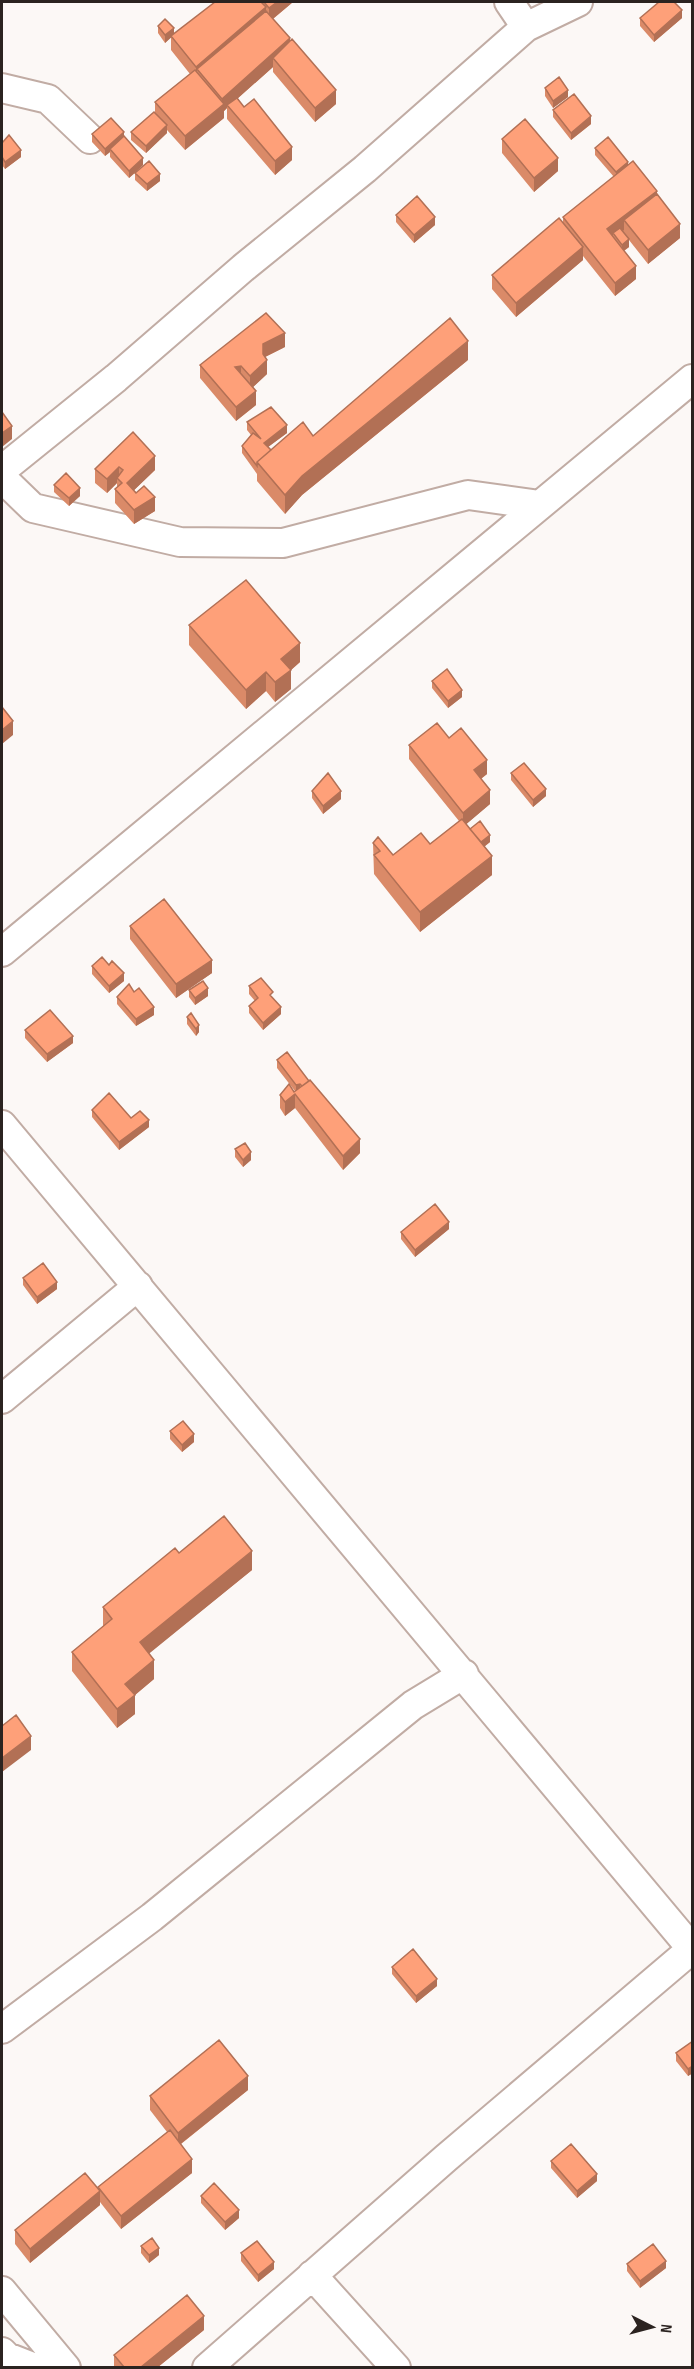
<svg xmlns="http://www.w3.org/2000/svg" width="694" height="2369" font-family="'Sofia Sans Condensed',sans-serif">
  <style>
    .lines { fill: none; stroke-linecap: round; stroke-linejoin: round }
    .street-casing { stroke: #c1aca4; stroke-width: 32 }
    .street { stroke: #fff; stroke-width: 28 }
    .wall { fill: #da8a68 }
    .shaded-wall { fill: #b27055 }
    .building { fill: #fea079; stroke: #b27055; stroke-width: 1.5 }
  </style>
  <rect width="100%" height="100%" fill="#fcf8f6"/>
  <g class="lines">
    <g class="street-casing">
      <path id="street" d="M509 2 526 27
        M2 88 48 99 90 139
        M2 470 116 378 243 268 365 169 526 27 578 2
        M2 478 33 508 180 542 283 543 468 495 540 505
        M2 952 692 379
        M2 1125 692 1949
        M2 1399 138 1286
        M2 2029 152 1917 413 1705 464 1674
        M312 2275 396 2368
        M2 2291 66 2368
        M2 2352 7 2357 35 2368
        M207 2368 446 2158 692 1949"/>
    </g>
    <use href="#street" class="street"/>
  </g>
  <path class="wall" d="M215 2H293L273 19 336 104 315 122 273 72V67L237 99 292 160 275 175 227 119V108L224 111V118L185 150 167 130V133L146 153 131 140V132L155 112V102L190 74 171 50V37L165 43 158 33V26L174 34Z
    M640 18H682L654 42 640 26Z
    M545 88 568 97 553 108 545 96Z
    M553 110 591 124 571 140 553 117Z
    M92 134 124 136 143 165 136 172 160 181 147 191 135 180V173L129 178 110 157V152L105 156 92 142Z
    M502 139 558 171 534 192 502 153Z
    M2 143 21 157 5 169 2 165Z
    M595 148 628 165 657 194 680 238 648 264 629 240V247L624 251 636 279 615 296 583 256V260L516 317 492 289V275L563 223V217L614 177 595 155Z
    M396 215 435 225 414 243 396 222Z
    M285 347 265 357 267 374 253 387 256 405 236 421 200 378V365Z
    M468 360 302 495 285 514 257 481V474L242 453V446L251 435 247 430V422L287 433 268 447 271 450 313 436Z
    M133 432 155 470 134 490 155 511 134 524 115 503V489L117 488V483L107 493 95 483V469Z
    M54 485 80 496 69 506 54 492Z
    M189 625 300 662 291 670V689L275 702 266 691 246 709 189 645Z
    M432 681 462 697 448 708 432 688Z
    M449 738 487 774 481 779 490 804 466 824 470 829 490 842 484 847 492 875 420 932 374 874 373 843 393 855 430 844 459 821 409 759V745Z
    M511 773 546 796 533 807 511 780Z
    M312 791 341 799 323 814 312 798Z
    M130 926 212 973 176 998 130 939Z
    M92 966 124 981 109 993 92 974Z
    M249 986 273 999 281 1014 263 1030 249 1013V1006L255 1001 249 994Z
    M189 990 208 996 195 1005 189 997Z
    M134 992 154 1015 136 1026 117 1004V997Z
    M187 1017 199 1032 196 1036 187 1024Z
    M25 1030 73 1043 47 1062 25 1038Z
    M287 1052 360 1153 343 1170 295 1108 285 1116 280 1108V1095L295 1091 277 1068V1060Z
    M92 1110 131 1118 149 1127 119 1150 92 1117Z
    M235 1149 251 1160 243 1167 235 1157Z
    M449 1229 415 1257 401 1239V1232Z
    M23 1278 57 1289 37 1304 23 1285Z
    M170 1431 194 1442 182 1452 170 1439Z
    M179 1553 252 1570 149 1653 154 1679 135 1695V1714L117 1728 72 1671V1652L103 1626V1607Z
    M392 1967 437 1986 416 2003 392 1974Z
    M693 2041V2073L688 2076 676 2061V2053Z
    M248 2090 181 2144 192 2173 121 2229 100 2202V2205L30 2263 15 2244V2230L98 2189V2187L167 2132 150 2110V2096Z
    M551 2161 597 2181 577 2198 551 2168Z
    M201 2196 239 2218 225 2230 201 2203Z
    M141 2246 159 2255 149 2263 141 2253Z
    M241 2253 274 2269 258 2282 241 2261Z
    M627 2264 666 2268 640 2288 627 2271Z
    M204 2330 158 2367H114V2355Z"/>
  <path class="shaded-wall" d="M277 2H293L269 22V8Z
    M266 7V21L197 69V80H196V67Z
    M682 10V18L654 42V35Z
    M174 28V35L165 43V35Z
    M290 38V51L273 58V67L228 107 227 105V108L224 111V118L185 150V136L222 106V99Z
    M336 90V104L315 122V108Z
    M568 90V97L553 108V101Z
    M591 116V124L571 140V133Z
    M167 125V133L146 153V146Z
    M124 132V139L110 149V152L105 156V149Z
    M292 147V160L275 175V161Z
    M21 150V157L5 169V162Z
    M143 158V165L129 178V171Z
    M558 158V171L534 192V178Z
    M628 162V169L616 179V172Z
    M160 174V181L147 191V184Z
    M657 191V204L624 220V230L616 236 613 233V238L607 229Z
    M435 217V225L414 243V235Z
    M680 224V238L648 264V250Z
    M629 239V247L622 252V245Z
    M583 247V260L516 317V303Z
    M636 266V279L615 296V283Z
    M285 333V347L263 358V344Z
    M468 341V360L302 495 285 514V495L302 476Z
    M267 360V374L250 390V376Z
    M241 366V379L235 367Z
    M256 391V405L236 421V407Z
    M287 425V433L264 450V443Z
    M12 426V439L2 447V433Z
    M155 456V470L127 497V483Z
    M119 467V480L117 478V483L107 493V479Z
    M80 488V496L69 506V498Z
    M155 497V511L134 524V510Z
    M300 643V662L291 670V689L275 702V682L281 659Z
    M266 672V691L246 709V690Z
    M462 690V697L448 708V701Z
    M13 721V735L2 744V730Z
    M487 760V774L474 784V770Z
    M546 789V796L533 807V800Z
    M490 790V804L463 827V813Z
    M341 791V799L323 814V806Z
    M490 835V842L476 853V846Z
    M492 856V875L420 932V912Z
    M212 960V973L176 998V984Z
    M124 973V981L109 993V986Z
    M208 988V996L195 1005V998Z
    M154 1007V1015L136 1026V1019Z
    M281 1007V1014L263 1030V1023Z
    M199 1025V1032L196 1036V1029Z
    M73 1036V1043L47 1062V1054Z
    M300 1084V1091L296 1093V1085Z
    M295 1094V1108L285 1116V1102Z
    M149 1120V1127L119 1150V1142Z
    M360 1139V1153L343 1170V1156Z
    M251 1152V1160L243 1167V1160Z
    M449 1222V1229L415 1257V1250Z
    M57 1282V1289L37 1304V1297Z
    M194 1434V1442L182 1452V1445Z
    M252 1551V1570L140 1661V1642Z
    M154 1660V1679L135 1695V1714L117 1728V1709L125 1684Z
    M31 1736V1750L2 1772V1758Z
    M437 1979V1986L416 2003V1996Z
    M693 2066V2073L688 2076V2069Z
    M248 2076V2090L178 2146V2133Z
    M192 2159V2173L121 2229V2216Z
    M597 2174V2181L577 2198V2191Z
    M100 2191V2205L30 2263V2249Z
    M239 2210V2218L225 2230V2222Z
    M159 2248V2255L149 2263V2255Z
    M666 2261V2268L640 2288V2281Z
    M274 2262V2269L258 2282V2275Z
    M204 2316V2330L158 2367H141Z"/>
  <path class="building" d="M215 2H261L266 7 196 67 171 36Z
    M264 2H277L269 8Z
    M659 2H674L682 10 654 35 640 18Z
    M266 11 290 38 222 99 197 69Z
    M165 19 174 28 165 35 158 26Z
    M292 39 336 90 315 108 273 58Z
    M195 70 224 104 185 136 155 102Z
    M559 77 568 90 553 101 545 88Z
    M574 94 591 116 571 133 553 110Z
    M237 98 244 107 254 99 292 147 275 161 227 105Z
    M154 112 167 125 146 146 131 132Z
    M111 118 124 132 105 149 92 134Z
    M525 119 558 158 534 178 502 139Z
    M9 135 21 150 5 162 2 157V143Z
    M124 136 143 158 129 171 110 149Z
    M608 137 628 162 616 172 595 148Z
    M149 161 160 174 147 184 135 173Z
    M633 161 657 191 607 229 636 266 615 283 563 217Z
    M657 194 680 224 648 250 624 220Z
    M417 196 435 217 414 235 396 215Z
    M559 218 583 247 516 303 492 275Z
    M620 228 629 239 622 245 613 233Z
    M266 313 285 333 263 344V354L267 360 250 376 241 366 235 367 256 391 236 407 200 365Z
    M450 318 468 341 302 476 285 495 257 462 303 422 313 436Z
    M271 407 287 425 264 443 271 450 257 462V466L242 446 253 433 261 439 247 422Z
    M2 412 12 426 2 433Z
    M133 432 155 456 127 483 136 493 144 486 155 497 134 510 115 489 122 483 117 478 123 470 119 467 107 479 95 469Z
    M66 473 80 488 69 498 54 485Z
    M246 580 300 643 281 659 291 670 275 682 266 672 246 690 189 625Z
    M447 669 462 690 448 701 432 681Z
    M2 707 13 721 2 730Z
    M437 723 449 738 461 728 487 760 474 770 490 790 463 813 409 745Z
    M524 763 546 789 533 800 511 773Z
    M328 773 341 791 323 806 312 791Z
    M462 819 492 856 420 912 374 855 380 851 373 843 378 837 393 855 421 833 430 844Z
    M480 821 490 835 481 842 470 829Z
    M164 899 212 960 176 984 130 926Z
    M102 957 109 965 112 961 124 973 109 986 92 966Z
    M261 978 273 992 270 995 281 1007 263 1023 249 1006 258 998 249 986Z
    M203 981 208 988 195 998 189 990Z
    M129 984 134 992 139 988 154 1007 136 1019 117 997Z
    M50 1010 73 1036 47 1054 25 1030Z
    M191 1013 199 1025 196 1029 187 1017Z
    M287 1052 309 1081 302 1086 300 1084 296 1085 277 1060Z
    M310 1080 360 1139 343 1156 295 1094 285 1102 280 1095 289 1084 294 1092Z
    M109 1093 131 1118 140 1111 149 1120 119 1142 92 1110Z
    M245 1143 251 1152 243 1160 235 1149Z
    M435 1204 449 1222 415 1250 401 1232Z
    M43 1263 57 1282 37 1297 23 1278Z
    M183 1421 194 1434 182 1445 170 1431Z
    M224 1516 252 1551 140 1642 154 1660 125 1684 135 1695 117 1709 72 1652 112 1619 103 1607 175 1548 179 1553Z
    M16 1715 31 1736 2 1758V1726Z
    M413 1949 437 1979 416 1996 392 1967Z
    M219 2040 248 2076 178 2133 150 2096Z
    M693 2041V2066L688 2069 676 2053Z
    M170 2130 192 2159 121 2216 98 2187Z
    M571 2144 597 2174 577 2191 551 2161Z
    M85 2173 100 2191 30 2249 15 2230Z
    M214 2183 239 2210 225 2222 201 2196Z
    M152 2238 159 2248 149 2255 141 2246Z
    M257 2241 274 2262 258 2275 241 2253Z
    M653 2244 666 2261 640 2281 627 2264Z
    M187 2295 204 2316 141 2367H124L114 2355Z"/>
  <rect width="694" height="2369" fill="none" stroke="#2b2320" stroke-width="6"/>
  <g transform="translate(652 2327) rotate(96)" stroke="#fcf8f6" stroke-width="4.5" paint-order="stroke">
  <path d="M0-4.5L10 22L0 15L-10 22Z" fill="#2b2320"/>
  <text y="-9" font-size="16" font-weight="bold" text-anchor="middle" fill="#2b2320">N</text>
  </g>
</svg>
